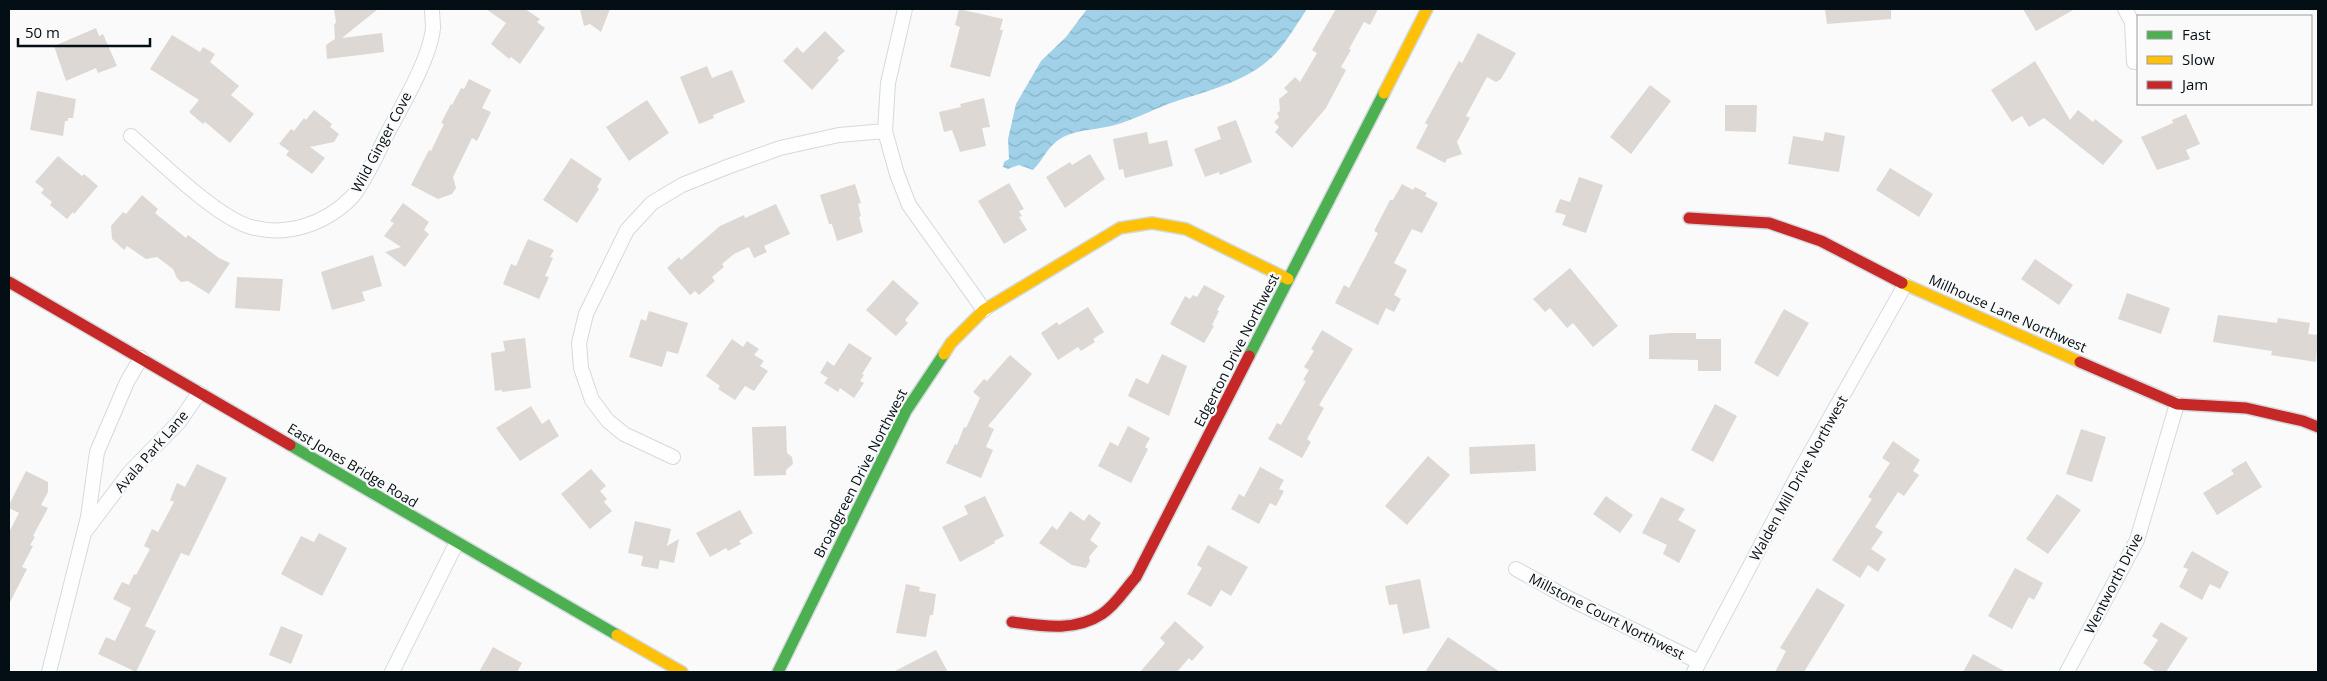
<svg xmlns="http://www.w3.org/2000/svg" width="2327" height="681" font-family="'Open Sans',sans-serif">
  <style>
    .water { fill: url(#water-waves) }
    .building { fill: #ddd8d3 }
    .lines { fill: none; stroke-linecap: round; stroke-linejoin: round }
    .street-casing { stroke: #d3dade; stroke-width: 16 }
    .fast-casing { stroke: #d3dade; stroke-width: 14 }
    .slow-casing { stroke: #d3dade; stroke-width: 14 }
    .jam-casing { stroke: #d3dade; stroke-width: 14 }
    .street { stroke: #fefefe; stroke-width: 14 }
    .fast { stroke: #4caf50; stroke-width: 11 }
    .slow { stroke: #ffc107; stroke-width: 11 }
    .jam { stroke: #c62828; stroke-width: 11 }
    .labels { text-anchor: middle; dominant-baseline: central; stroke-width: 4.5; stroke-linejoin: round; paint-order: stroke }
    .street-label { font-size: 14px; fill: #030f15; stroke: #fafafa }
  </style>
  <defs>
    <pattern id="water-waves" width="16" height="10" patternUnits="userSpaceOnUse" patternTransform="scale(1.25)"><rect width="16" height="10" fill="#a0d1e8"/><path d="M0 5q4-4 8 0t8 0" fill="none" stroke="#88b2c6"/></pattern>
  </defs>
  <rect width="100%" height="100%" fill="#fafafa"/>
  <path class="water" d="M1087 9H1307C1297 23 1288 40 1276 53 1248 83 1205 91 1168 104 1150 111 1133 120 1115 125 1098 130 1078 129 1063 137 1046 147 1045 158 1033 170L1019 165 1008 169 1003 167 1004 162 1009 159 1008 139 1016 104 1041 61 1066 37Z"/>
  <path class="building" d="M334 9H378L342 38 382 33 384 52 327 59 326 45 335 39 334 25 336 22Z
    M486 9H525L540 19 537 22 545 28 520 64 511 57 509 59 491 44 506 23Z
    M580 9H610L601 32 590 24 584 26Z
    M959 9 1003 19 1000 30H1003L990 77 950 67 960 27 955 25Z
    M1336 9H1378L1370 25 1364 22 1349 49 1351 50 1341 67 1346 70 1326 108 1292 148 1275 132 1279 127 1274 122 1279 117 1277 113 1280 111 1279 99 1288 92 1284 88 1295 77 1300 82 1317 53 1312 50Z
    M1825 9H1891V19L1827 24Z
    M2023 9H2075L2036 31Z
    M96 28 99 36 103 34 117 66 98 73 96 68 66 81 54 46Z
    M825 31 845 51 837 58 839 60 812 90 783 61 797 47 803 53Z
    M1478 33 1516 53 1501 79 1496 82 1487 77 1466 116 1470 118 1457 142 1462 154 1447 159 1445 163 1416 148 1428 125 1425 123 1459 61 1462 63Z
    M172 35 200 52 203 47 215 54 210 62 239 86 231 95 254 114 230 143 205 122 203 124 189 112 199 100 150 69Z
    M2035 61 2070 120 2078 110 2093 122 2095 119 2123 141 2103 165 2044 118 2029 127 2022 116 2012 122 1991 90Z
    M707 66 712 78 732 70 745 102 713 115 714 118 699 124 680 77Z
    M469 79 491 90 482 108 491 112 477 141 472 138 453 177 456 188 452 194 438 199 411 185 429 150 431 151 444 124 441 123 451 104 452 105 461 88 464 89Z
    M1650 85 1671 101 1631 154 1610 137Z
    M37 91 76 99 73 118H68V121H65L63 136 30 130Z
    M984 98 990 127 982 128 986 146 960 152 952 130 944 132 939 112 961 107 960 104Z
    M647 100 669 133 629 161 606 127Z
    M1725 105H1757L1756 132 1725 131Z
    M314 110 332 124 330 127 339 134 334 142 310 147 325 158 312 174 286 155 289 151 279 144 291 129 294 131 304 118 306 120Z
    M2186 114 2200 144 2186 150 2190 159 2157 170 2141 137 2173 123 2172 120Z
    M1236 120 1252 162 1220 175 1219 172 1205 177 1194 149 1221 139 1217 127Z
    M1147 132 1149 144 1167 140 1173 166 1125 178 1123 169 1119 170 1113 139Z
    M1825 132 1845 136 1839 172 1788 164 1793 136 1823 141Z
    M1090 154 1105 179 1065 208 1046 177 1070 162 1072 165Z
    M58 156 82 176 84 174 98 186 74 214 73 212 67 219 50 205 52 202 41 193 44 189 35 182Z
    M571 158 602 179 597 187 599 189 577 223 543 200Z
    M1890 168 1933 194 1919 217 1876 190Z
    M1579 177 1603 185 1586 233 1562 225 1566 215 1555 212 1560 199 1570 202Z
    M1009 183 1024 209 1019 211 1022 216 1019 217 1027 230 1004 244 978 201Z
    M855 184 861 203 858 204 861 216 859 217 863 232 837 241 832 224H829L820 195Z
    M1402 184 1413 190 1415 187 1427 193 1425 196 1438 203 1422 233 1412 229 1394 263 1407 270 1394 295 1401 299 1394 312 1386 308 1378 325 1335 303 1344 285 1349 288 1378 233 1374 231 1390 200H1393Z
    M142 195 158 209 155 213 186 238 188 235 219 258 230 263 209 294 188 281 181 282 177 278 173 269 157 257 146 259 127 246 124 250 112 239 111 226 123 212 126 214Z
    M403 203 429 222 424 230 429 234 405 267 385 252 401 247 384 236 394 223 390 221Z
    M776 204 790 234 764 246 767 252 754 258 749 247 734 254 722 264 724 267 712 277 715 281 699 295 695 291 690 295 667 268 679 257 681 260 720 226 744 215 745 218Z
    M528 239 554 250 550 257 553 258 545 276 549 277 539 299 503 284 511 264 516 266Z
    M373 255 382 286 362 292 365 301 332 310 321 272Z
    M2035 259 2073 285 2059 305 2021 279Z
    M1570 268 1618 326 1593 347 1573 323 1567 328 1550 308 1545 312 1533 299Z
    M237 277 283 279 280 311 235 308Z
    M893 280 919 303 905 320 908 323 896 336 866 310Z
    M1204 285 1225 296 1217 310 1219 311 1212 325 1214 326 1204 343 1170 324 1185 296 1190 299 1193 295 1197 297Z
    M2127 293 2170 308 2161 334 2118 319Z
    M1088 307 1104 332 1093 339 1095 342 1081 351 1078 347 1058 360 1041 333 1057 322 1059 325Z
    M1784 309 1809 323 1778 377 1754 363Z
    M649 311 688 323 678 354 667 351 662 367 629 357 641 319 646 321Z
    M2218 315 2277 323 2278 318 2310 323 2308 334 2318 335 2316 362 2271 355 2272 351 2213 342Z
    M1322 330 1353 349 1319 405 1324 408 1307 439 1311 442 1302 458 1268 439 1277 423 1281 425 1306 381 1303 380 1309 370 1304 367 1314 351 1311 349Z
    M1669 333H1696V339H1721V371H1698V360L1649 359V335Z
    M525 338 531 388 502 392V390L495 391 491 353 505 351 503 341Z
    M732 339 743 347 747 341 759 349 754 355 764 361 760 366 768 371 754 391 745 386 735 400 718 389 720 386 706 376Z
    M849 343 872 358 862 374 864 375 860 381 864 383 854 398 840 388 838 392 824 383 828 378 820 373 827 361 834 366Z
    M1162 354 1187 366 1169 416 1128 396 1136 378 1148 384Z
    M1010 355 1032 374 988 426 994 429 986 447 993 450 981 478 946 463 955 444 957 445 964 427 966 428 980 398 973 392 984 379 987 381Z
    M1715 404 1737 416 1713 462 1691 450Z
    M531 406 542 424 549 419 559 436 520 461 496 428Z
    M786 426 787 453 792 457 793 464 786 470V475L754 476 752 427Z
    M1128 426 1150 438 1145 447 1148 449 1131 483 1098 466 1110 442 1118 446Z
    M2081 429 2106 437 2092 482 2066 474Z
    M1893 441 1920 460 1913 471 1919 475 1904 496 1898 492 1875 527 1883 532 1871 549 1886 559 1878 572 1868 565 1860 578 1832 560 1872 499 1868 497 1890 463 1882 458Z
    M1535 444 1536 471 1470 474 1469 447Z
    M1428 456 1450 475 1407 525 1385 506Z
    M2246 461 2262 487 2217 515 2203 493 2234 474 2231 470Z
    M197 464 227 478 189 556 181 553 145 626 156 631 136 672 98 654 106 637 115 641 131 608 113 599 122 582 129 585 134 574 136 575 150 549 144 546 152 529 158 532 174 502 170 500 177 483 185 487Z
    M1260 467 1284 480 1279 489 1284 491 1276 506 1270 503 1259 524 1231 509 1239 494 1244 497Z
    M591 469 606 486 600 491 607 499 604 502 612 511 590 529 561 494Z
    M26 471 48 482V492L41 505 48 508 33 536 35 537 30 545 33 546 22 567 27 569 9 604V532L19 513 9 508V505Z
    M2057 494 2081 510 2048 554 2026 539Z
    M985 496 1004 536 994 541 995 543 960 562 942 527 968 514 964 506Z
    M1606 496 1633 515 1620 533 1593 514Z
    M1661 497 1685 509 1678 520 1696 530 1679 563 1663 554 1667 545 1642 533Z
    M740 510 753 533 739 541 741 544 728 551 726 548 710 557 696 533Z
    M1070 511 1084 521 1089 514 1101 523 1090 540 1098 546 1089 557 1090 561 1086 568 1072 565 1039 543 1052 526 1057 530Z
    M635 521 671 529 667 546 679 539 674 563 660 560 658 569 641 566 643 556 628 553Z
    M319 533 347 548 322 596 281 574 301 536 314 542Z
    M1208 545 1248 567 1231 596 1221 590 1211 607 1187 594 1202 568 1197 565Z
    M2192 551 2229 572 2220 589 2210 584 2202 600 2179 587 2188 569 2183 567Z
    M2015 568 2043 583 2034 600 2029 597 2012 629 1988 616Z
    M1420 579 1430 628 1403 634 1397 604 1389 605 1385 586Z
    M906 584 920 587 919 591 936 594 933 615H930L926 637 896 633Z
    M1817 588 1845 605 1804 672H1775L1786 651 1780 648Z
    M1175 621 1204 647 1192 661 1189 658 1177 672H1140L1165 643 1160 638Z
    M2161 622 2188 638 2166 672H2156L2143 663 2158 640 2152 636Z
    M281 626 303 635 291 664 269 655Z
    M1448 637 1500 672H1425Z
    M493 647 522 663 517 672H479Z
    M936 650 948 672H893Z
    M1973 654 2006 672H1963Z"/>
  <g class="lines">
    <g class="street-casing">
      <path id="street" d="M905 9 888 83 885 131 897 174 909 205 984 310
        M2125 9 2132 22 2134 62
        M131 136C159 160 217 218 251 227 287 237 325 224 351 198 363 186 380 148 388 132 403 104 430 58 433 28 433 22 432 15 432 9
        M673 457 624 434 608 421 592 400 581 368 579 343 586 314 627 230 652 203 682 185 727 167 780 148 839 135 885 131
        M87 529 130 472 179 422 199 393
        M1516 569 1570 599 1699 662
        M49 672 88 517 97 452 127 382 141 358
        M392 672 456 544
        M1694 672 1800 471 1905 285
        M2067 672 2137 540 2177 404"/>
    </g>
    <g class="fast-casing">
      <path id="fast" d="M1249 356 1384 93
        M290 445 617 635
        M778 672 906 411 944 354"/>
    </g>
    <g class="slow-casing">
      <path id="slow" d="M1384 93 1427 9
        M1902 283 2080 362
        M944 354 951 343 984 310 1120 228 1152 223 1186 229 1288 279
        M617 635 682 672"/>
    </g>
    <g class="jam-casing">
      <path id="jam" d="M1689 218 1769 223 1821 241 1902 283
        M9 282 290 445
        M2080 362 2177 404 2246 408 2303 421 2318 427
        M1012 622C1042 626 1075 632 1102 614 1116 605 1125 589 1136 577L1249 356"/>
    </g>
    <use href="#street" class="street"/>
    <use href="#fast" class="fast"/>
    <use href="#slow" class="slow"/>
    <use href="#jam" class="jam"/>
  </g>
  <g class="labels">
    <g class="street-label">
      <text transform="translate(381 142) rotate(-62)">Wild Ginger Cove</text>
      <text transform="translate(2008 313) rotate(24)">Millhouse Lane Northwest</text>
      <text transform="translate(1236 350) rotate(-63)">Edgerton Drive Northwest</text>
      <text transform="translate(151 451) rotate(-49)">Avala Park Lane</text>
      <text transform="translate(353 465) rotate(31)">East Jones Bridge Road</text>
      <text transform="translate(860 473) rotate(-63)">Broadgreen Drive Northwest</text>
      <text transform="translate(1798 478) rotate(-61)">Walden Mill Drive Northwest</text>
      <text transform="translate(2113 583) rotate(-63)">Wentworth Drive</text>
      <text transform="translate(1607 616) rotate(27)">Millstone Court Northwest</text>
    </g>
  </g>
  <rect width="2327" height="681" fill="none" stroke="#030f15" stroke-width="20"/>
  <rect x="2137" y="15" width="175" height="90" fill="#fafafa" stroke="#979c9e"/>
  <rect x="2147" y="31" width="25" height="8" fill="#4caf50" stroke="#979c9e"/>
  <text x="2182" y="40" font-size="15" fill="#030f15">Fast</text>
  <rect x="2147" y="56" width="25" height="8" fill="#ffc107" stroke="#979c9e"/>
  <text x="2182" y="65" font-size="15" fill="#030f15">Slow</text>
  <rect x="2147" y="81" width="25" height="8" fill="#c62828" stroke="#979c9e"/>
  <text x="2182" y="90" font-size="15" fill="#030f15">Jam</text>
  <path d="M18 38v8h132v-8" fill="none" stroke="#030f15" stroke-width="2.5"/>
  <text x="25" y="38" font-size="15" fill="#030f15" stroke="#fafafa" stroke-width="4" paint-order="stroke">50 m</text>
</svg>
